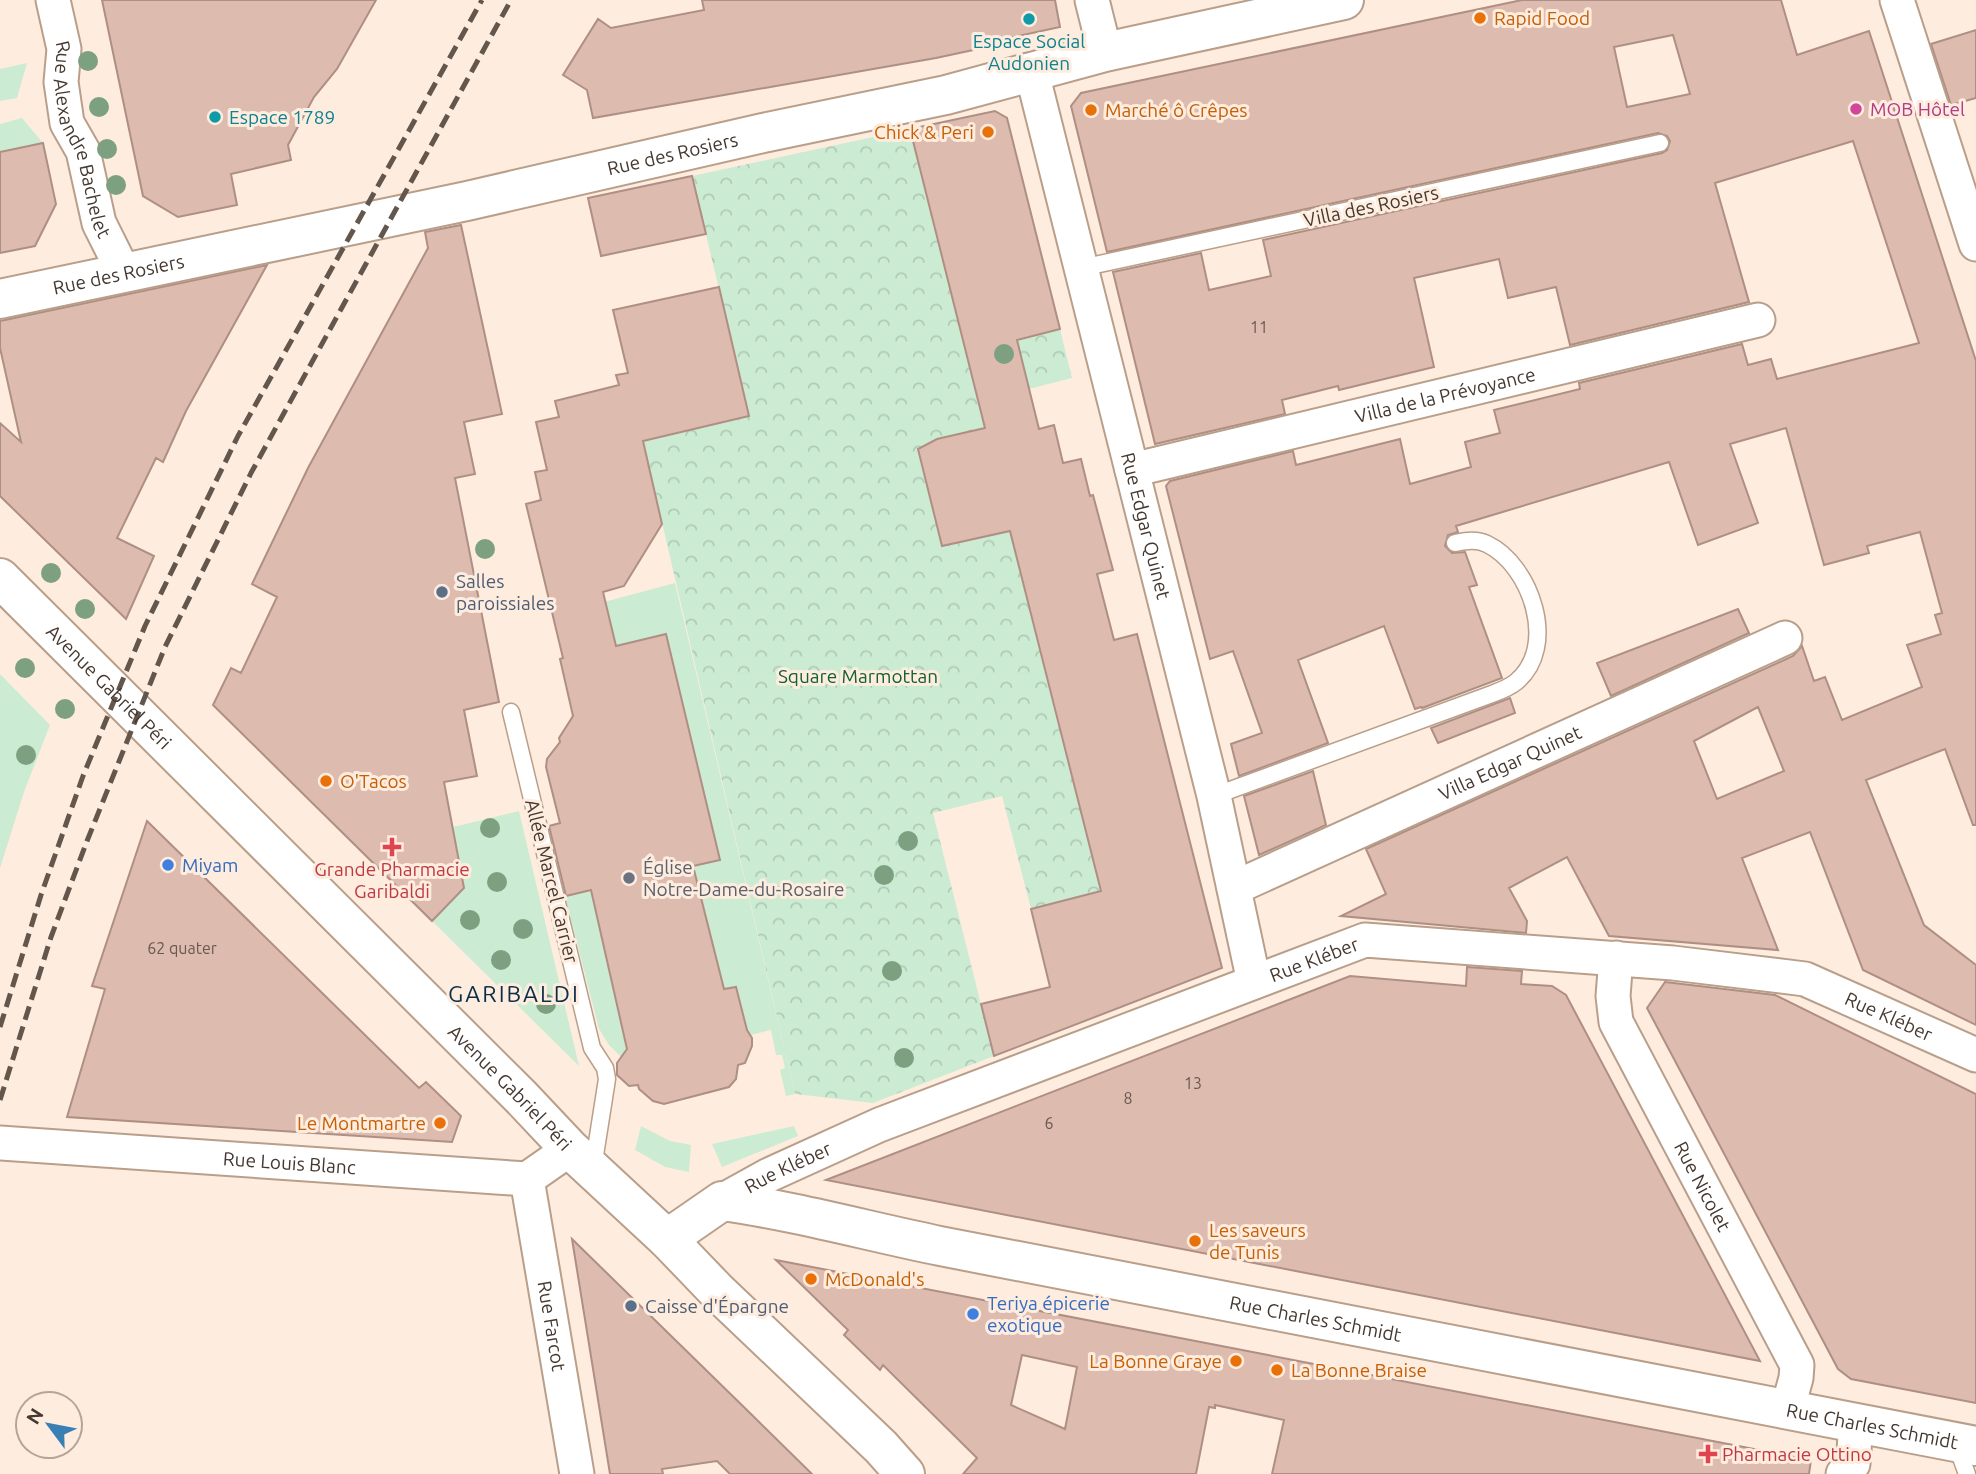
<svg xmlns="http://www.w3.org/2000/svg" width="1976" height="1474" font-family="Ubuntu,sans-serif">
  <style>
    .grass { fill: #ccebd3 }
    .park { fill: url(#park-crowns) }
    .building { fill: #ddbbaf; stroke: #af8f83; stroke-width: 2; fill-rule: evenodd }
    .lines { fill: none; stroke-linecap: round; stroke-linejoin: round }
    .lane-casing { stroke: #b99f8a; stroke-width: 19 }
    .street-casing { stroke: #b99f8a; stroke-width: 37 }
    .secondary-casing { stroke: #b99f8a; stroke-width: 42 }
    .primary-casing { stroke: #b99f8a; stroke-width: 42 }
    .lane { stroke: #fff; stroke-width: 16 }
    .street { stroke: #fff; stroke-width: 33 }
    .secondary { stroke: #fff; stroke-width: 38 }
    .primary { stroke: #fff; stroke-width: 38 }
    .rail { stroke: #62564d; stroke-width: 5; stroke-dasharray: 14 7; stroke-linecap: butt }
    .tree { fill: #7ca080 }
    .food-dot { fill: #e8710a; stroke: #feeddf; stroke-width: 2.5 }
    .culture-dot { fill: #0f9aa8; stroke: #feeddf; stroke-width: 2.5 }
    .hotel-dot { fill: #d1479c; stroke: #feeddf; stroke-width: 2.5 }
    .service-dot { fill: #5c6f8a; stroke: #feeddf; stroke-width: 2.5 }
    .health-dot { fill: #e0444e; stroke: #feeddf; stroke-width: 2.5 }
    .shop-dot { fill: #3f7fe0; stroke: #feeddf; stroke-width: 2.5 }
    .worship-dot { fill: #6b7280; stroke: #feeddf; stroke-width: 2.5 }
    .labels { text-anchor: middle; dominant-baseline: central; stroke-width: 6; stroke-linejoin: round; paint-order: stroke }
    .number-label { font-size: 16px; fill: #6a5950 }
    .food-label { font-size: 19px; fill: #c56008; stroke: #feeddf; text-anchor: start }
    .culture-label { font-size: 19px; fill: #0d838f; stroke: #feeddf }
    .hotel-label { font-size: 19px; fill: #b23c85; stroke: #feeddf; text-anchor: start }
    .street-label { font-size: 19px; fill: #443830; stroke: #feeddf }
    .service-label { font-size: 19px; fill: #4e5e75; stroke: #feeddf; text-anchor: start }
    .park-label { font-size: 19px; fill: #126132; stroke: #feeddf }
    .shop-label { font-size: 19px; fill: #366cbe; stroke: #feeddf; text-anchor: start }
    .worship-label { font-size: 19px; fill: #5b616d; stroke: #feeddf; text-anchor: start }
    .health-label { font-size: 19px; fill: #be3a42; stroke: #feeddf }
    .quarter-label { font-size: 23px; letter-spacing: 2px; fill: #0b2e47; stroke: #feeddf }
  </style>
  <defs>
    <pattern id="park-crowns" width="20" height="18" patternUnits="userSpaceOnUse" patternTransform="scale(1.75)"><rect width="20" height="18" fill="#ccebd3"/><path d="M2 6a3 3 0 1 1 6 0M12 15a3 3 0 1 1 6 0" fill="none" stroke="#b0cab5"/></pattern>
  </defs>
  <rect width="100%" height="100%" fill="#feeddf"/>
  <path class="grass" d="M27 63 17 98 0 101V69Z
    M22 118 43 143 0 152V124Z
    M675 583 795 1094 786 1096 780 1070 785 1068 782 1055H776L771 1030 750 1035 724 989 693 866 720 859 666 635 607 648 578 609Z
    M0 674 50 725 24 792 0 868Z
    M519 811 579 1066 432 921 464 888 453 827Z
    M591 890 628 1053 621 1057 609 1045 599 1029 565 896Z
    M641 1126 670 1141 691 1145 689 1172 665 1167 635 1150Z
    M794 1126 798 1136 722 1167 712 1144Z"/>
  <path class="park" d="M910 129 966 352 1060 329 1072 378 978 402 985 428 994 534 1010 531 1101 891 1031 909 1002 796 933 813 994 1056 873 1103 795 1094 643 441 749 415 692 176Z"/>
  <path class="building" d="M102 0H376L337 69 314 97 288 145 291 160 231 174 237 205 178 217 143 196Z
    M702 0H1055L1060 27 1004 39 1006 43 936 58 593 118 587 90 563 75 598 19 611 28 704 10Z
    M1522 0H1781L1797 55 1869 31 1976 361V825H1973L1945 749 1866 780 1924 925 1976 965V1025L1863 970 1810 832 1742 858 1778 950 1609 936 1567 857 1509 888 1527 921 1526 933 1341 916 1386 894 1366 849 1793 656 1802 646 1814 681 1825 677 1842 720 1922 687 1907 645 1941 634 1935 615 1942 613 1920 532 1867 546 1869 553 1824 565 1786 428 1730 444 1758 523 1698 545 1669 462 1456 526 1458 532 1448 535 1445 546 1452 553 1465 552 1477 585 1469 587 1502 678 1422 708 1421 707 1415 709 1384 626 1298 660 1328 743 1239 776 1231 744 1262 733 1233 651 1210 659 1166 486 1170 481 1293 451 1296 465 1400 439 1410 484 1471 467 1465 442 1500 433 1494 410 1580 389 1579 383 1742 344 1748 365 1771 359 1777 379 1919 343 1853 141 1715 183 1749 302 1570 345 1556 287 1508 298 1499 259 1414 278 1434 367 1339 390 1338 386 1282 400 1285 414 1155 444 1113 272 1201 253 1209 290 1271 276 1263 240 1662 153 1667 150 1670 141 1667 136 1658 133 1107 252 1071 106 1081 93ZM1673 35 1690 94 1627 107 1614 47ZM1758 707 1784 771 1717 799 1694 741Z
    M1976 30V98L1951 105 1931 44Z
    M995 111 1007 118 1060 329 1017 340 1039 429 1054 425 1063 463 1081 459 1090 496 1093 495 1113 570 1097 574 1114 640 1137 634 1222 968 994 1056 981 1004 1050 987 1031 909 1101 891 1010 531 942 546 918 449 937 439 985 428 910 129Z
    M43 143 56 204 35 246 0 253V152Z
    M692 176 706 234 601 256 588 198Z
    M461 225 502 414 464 422 475 474 455 478 499 702 464 710 477 776 444 782 464 888 432 921 213 705 231 668 241 673 277 597 252 584 308 468 428 248 425 232Z
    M267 265 186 411 163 462 156 458 117 538 154 556 126 619 0 496V423L21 442 0 348V321Z
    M719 287 749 416 643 441 662 524 624 586 603 592 616 646 666 634 720 860 693 866 724 989 736 987 747 1030 752 1038V1046L745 1063 738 1065 736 1079 729 1087 664 1104 653 1101 639 1089 638 1085 629 1086 617 1075V1063L627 1049 591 890 566 896 549 826 560 823 546 767 547 759 560 742 559 738 573 716 560 659 563 658 526 504 541 500 535 472 547 470 536 422 559 417 555 401 619 385 616 375 628 373 613 310Z
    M1738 609 1749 633 1611 696 1597 663Z
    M1510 698 1515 713 1438 743 1431 728Z
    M1313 771 1326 825 1259 855 1244 796Z
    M147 821 419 1088 426 1082 461 1116 452 1142 67 1117 105 989 92 986Z
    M1467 967 1522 971 1521 984 1552 986 1566 995 1760 1361 826 1180 1350 976 1466 986Z
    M1665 982 1775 995 1976 1094V1403L1851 1379 1838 1369 1647 1008Z
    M572 1239 752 1415 812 1474H730L717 1461 662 1469 663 1474H610Z
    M776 1260 1811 1460 1809 1474H1272L1284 1420 1215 1405V1408L1209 1407 1196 1474H963L977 1458 883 1365 880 1370 844 1335 848 1330ZM1022 1355 1077 1367 1065 1429 1011 1405Z"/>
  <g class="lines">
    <g class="lane-casing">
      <path id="lane" d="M1081 268 1660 143
        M511 712 592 1048 605 1068 607 1079 593 1168
        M1214 796 1492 694C1500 691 1510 687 1516 682 1559 647 1531 565 1487 544 1476 539 1466 541 1455 543
        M1956 1444 1967 1474"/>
    </g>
    <g class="street-casing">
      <g id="street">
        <path id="s1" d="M53 0 64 49 61 82 67 123 83 151 99 223 124 273"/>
        <path d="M1092 0 1105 52"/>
        <path d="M1897 0 1976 244"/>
        <path id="s2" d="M1032 73 1214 796 1254 982"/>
        <path id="s3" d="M1132 470 1758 320"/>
        <path id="s4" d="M1234 888 1785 638"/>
        <path id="s5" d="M1616 958 1613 996 1616 1022 1797 1365 1796 1378 1787 1411"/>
        <path id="s6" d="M0 1143 527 1179 570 1149"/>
        <path id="s7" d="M527 1179 577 1474"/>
        <path id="s8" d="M722 1201 769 1175 879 1125 1365 940 1673 963 1805 979 1976 1055"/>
        <path d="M1843 1474 1853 1464 1856 1423"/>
      </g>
    </g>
    <g class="secondary-casing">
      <g id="secondary">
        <path id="s9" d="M0 299 467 201 763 133 946 95 1105 52 1344 0"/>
        <path id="s10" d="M667 1239 722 1201C795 1211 867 1231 940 1246L1976 1446"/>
      </g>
    </g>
    <g class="primary-casing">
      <g id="primary">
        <path id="s11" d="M0 578 521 1097 570 1149 667 1239 717 1291 881 1447 905 1474"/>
      </g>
    </g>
    <use href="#lane" class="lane"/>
    <use href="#street" class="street"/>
    <use href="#secondary" class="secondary"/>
    <use href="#primary" class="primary"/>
    <path class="rail" d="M0 1027 41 895 83 776 145 626 238 436 482 0
      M0 1100 51 937 87 841 165 647 251 473 511 0"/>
  </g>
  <g class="tree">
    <circle cx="88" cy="61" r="10"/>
    <circle cx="99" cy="107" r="10"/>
    <circle cx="107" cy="149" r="10"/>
    <circle cx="116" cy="185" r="10"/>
    <circle cx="1004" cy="354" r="10"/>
    <circle cx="485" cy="549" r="10"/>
    <circle cx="51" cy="573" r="10"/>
    <circle cx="85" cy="609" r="10"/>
    <circle cx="25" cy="668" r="10"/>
    <circle cx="65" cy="709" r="10"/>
    <circle cx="26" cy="755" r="10"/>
    <circle cx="490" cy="828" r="10"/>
    <circle cx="908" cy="841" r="10"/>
    <circle cx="884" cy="875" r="10"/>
    <circle cx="497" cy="882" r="10"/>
    <circle cx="470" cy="920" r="10"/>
    <circle cx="523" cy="929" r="10"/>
    <circle cx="501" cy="960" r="10"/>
    <circle cx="892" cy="971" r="10"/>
    <circle cx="546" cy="1004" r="10"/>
    <circle cx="904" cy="1058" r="10"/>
  </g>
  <g class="food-dot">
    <circle cx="1480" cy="18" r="7"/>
    <circle cx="1091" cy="110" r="7"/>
    <circle cx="988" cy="132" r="7"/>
    <circle cx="326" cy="781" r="7"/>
    <circle cx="440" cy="1123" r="7"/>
    <circle cx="1195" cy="1241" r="7"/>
    <circle cx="811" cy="1279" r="7"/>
    <circle cx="1236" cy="1361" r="7"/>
    <circle cx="1277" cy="1370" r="7"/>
  </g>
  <g class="culture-dot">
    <circle cx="1029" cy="19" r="7"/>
    <circle cx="215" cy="117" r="7"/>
  </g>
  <circle class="hotel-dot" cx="1856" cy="109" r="7"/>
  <g class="service-dot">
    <circle cx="442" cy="592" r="7"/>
    <circle cx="631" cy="1306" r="7"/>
  </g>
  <g class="health-dot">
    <path d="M388.5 836.5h7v7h7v7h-7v7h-7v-7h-7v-7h7z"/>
    <path d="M1704.5 1443.5h7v7h7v7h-7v7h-7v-7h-7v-7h7z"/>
  </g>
  <g class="shop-dot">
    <circle cx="168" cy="865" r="7"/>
    <circle cx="973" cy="1314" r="7"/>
  </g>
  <circle class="worship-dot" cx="629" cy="878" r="7"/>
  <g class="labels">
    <g class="number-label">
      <text x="1259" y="327">11</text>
      <text x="182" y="948">62 quater</text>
      <text x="1193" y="1083">13</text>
      <text x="1128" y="1098">8</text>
      <text x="1049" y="1123">6</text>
    </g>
    <g class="food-label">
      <text x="1494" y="18">Rapid Food</text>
      <text x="1105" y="110">Marché ô Crêpes</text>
      <text x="974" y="132" text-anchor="end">Chick &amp; Peri</text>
      <text x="340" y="781">O'Tacos</text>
      <text x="426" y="1123" text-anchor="end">Le Montmartre</text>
      <text x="1209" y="1230">Les saveurs<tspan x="1209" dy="22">de Tunis</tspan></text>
      <text x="825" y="1279">McDonald's</text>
      <text x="1222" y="1361" text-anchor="end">La Bonne Graye</text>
      <text x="1291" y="1370">La Bonne Braise</text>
    </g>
    <g class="culture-label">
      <text x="1029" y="41">Espace Social<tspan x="1029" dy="22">Audonien</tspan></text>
      <text x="229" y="117" text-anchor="start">Espace 1789</text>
    </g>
    <g class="hotel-label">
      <text x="1870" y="109">MOB Hôtel</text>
    </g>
    <g class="street-label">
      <text stroke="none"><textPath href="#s1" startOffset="144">Rue Alexandre Bachelet</textPath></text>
      <text stroke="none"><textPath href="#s9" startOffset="688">Rue des Rosiers</textPath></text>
      <text transform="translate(1371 206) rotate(-12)">Villa des Rosiers</text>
      <text stroke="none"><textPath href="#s9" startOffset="121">Rue des Rosiers</textPath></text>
      <text stroke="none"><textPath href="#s3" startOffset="322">Villa de la Prévoyance</textPath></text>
      <text stroke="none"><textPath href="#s2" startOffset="467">Rue Edgar Quinet</textPath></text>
      <text stroke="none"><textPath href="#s11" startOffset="154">Avenue Gabriel Péri</textPath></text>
      <text stroke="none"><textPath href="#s4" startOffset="303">Villa Edgar Quinet</textPath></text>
      <text transform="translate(552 881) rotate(76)">Allée Marcel Carrier</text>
      <text stroke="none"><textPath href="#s8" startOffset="640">Rue Kléber</textPath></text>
      <text stroke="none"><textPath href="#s8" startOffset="1228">Rue Kléber</textPath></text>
      <text stroke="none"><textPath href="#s11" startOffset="721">Avenue Gabriel Péri</textPath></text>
      <text stroke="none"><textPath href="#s6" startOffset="290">Rue Louis Blanc</textPath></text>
      <text stroke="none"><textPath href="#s8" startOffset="74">Rue Kléber</textPath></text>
      <text stroke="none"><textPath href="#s5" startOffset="250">Rue Nicolet</textPath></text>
      <text stroke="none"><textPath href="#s10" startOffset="672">Rue Charles Schmidt</textPath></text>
      <text stroke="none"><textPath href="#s7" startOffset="149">Rue Farcot</textPath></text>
      <text stroke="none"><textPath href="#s10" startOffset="1239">Rue Charles Schmidt</textPath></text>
    </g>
    <g class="service-label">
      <text x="456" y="581">Salles<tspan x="456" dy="22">paroissiales</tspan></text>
      <text x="645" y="1306">Caisse d'Épargne</text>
    </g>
    <g class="park-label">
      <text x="858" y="676">Square Marmottan</text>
    </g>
    <g class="shop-label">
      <text x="182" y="865">Miyam</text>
      <text x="987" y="1303">Teriya épicerie<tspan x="987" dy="22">exotique</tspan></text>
    </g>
    <g class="worship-label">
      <text x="643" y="867">Église<tspan x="643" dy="22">Notre-Dame-du-Rosaire</tspan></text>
    </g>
    <g class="health-label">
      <text x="392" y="869">Grande Pharmacie<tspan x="392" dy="22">Garibaldi</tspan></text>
      <text x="1722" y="1454" text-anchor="start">Pharmacie Ottino</text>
    </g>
    <g class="quarter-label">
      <text x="514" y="993">GARIBALDI</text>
    </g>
  </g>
  <g transform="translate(49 1425) rotate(302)"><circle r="33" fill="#feeddf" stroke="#b4a599" stroke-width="2"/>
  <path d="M0-5L12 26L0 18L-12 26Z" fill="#3880b4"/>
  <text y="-10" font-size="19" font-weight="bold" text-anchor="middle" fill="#443830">N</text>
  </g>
</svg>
